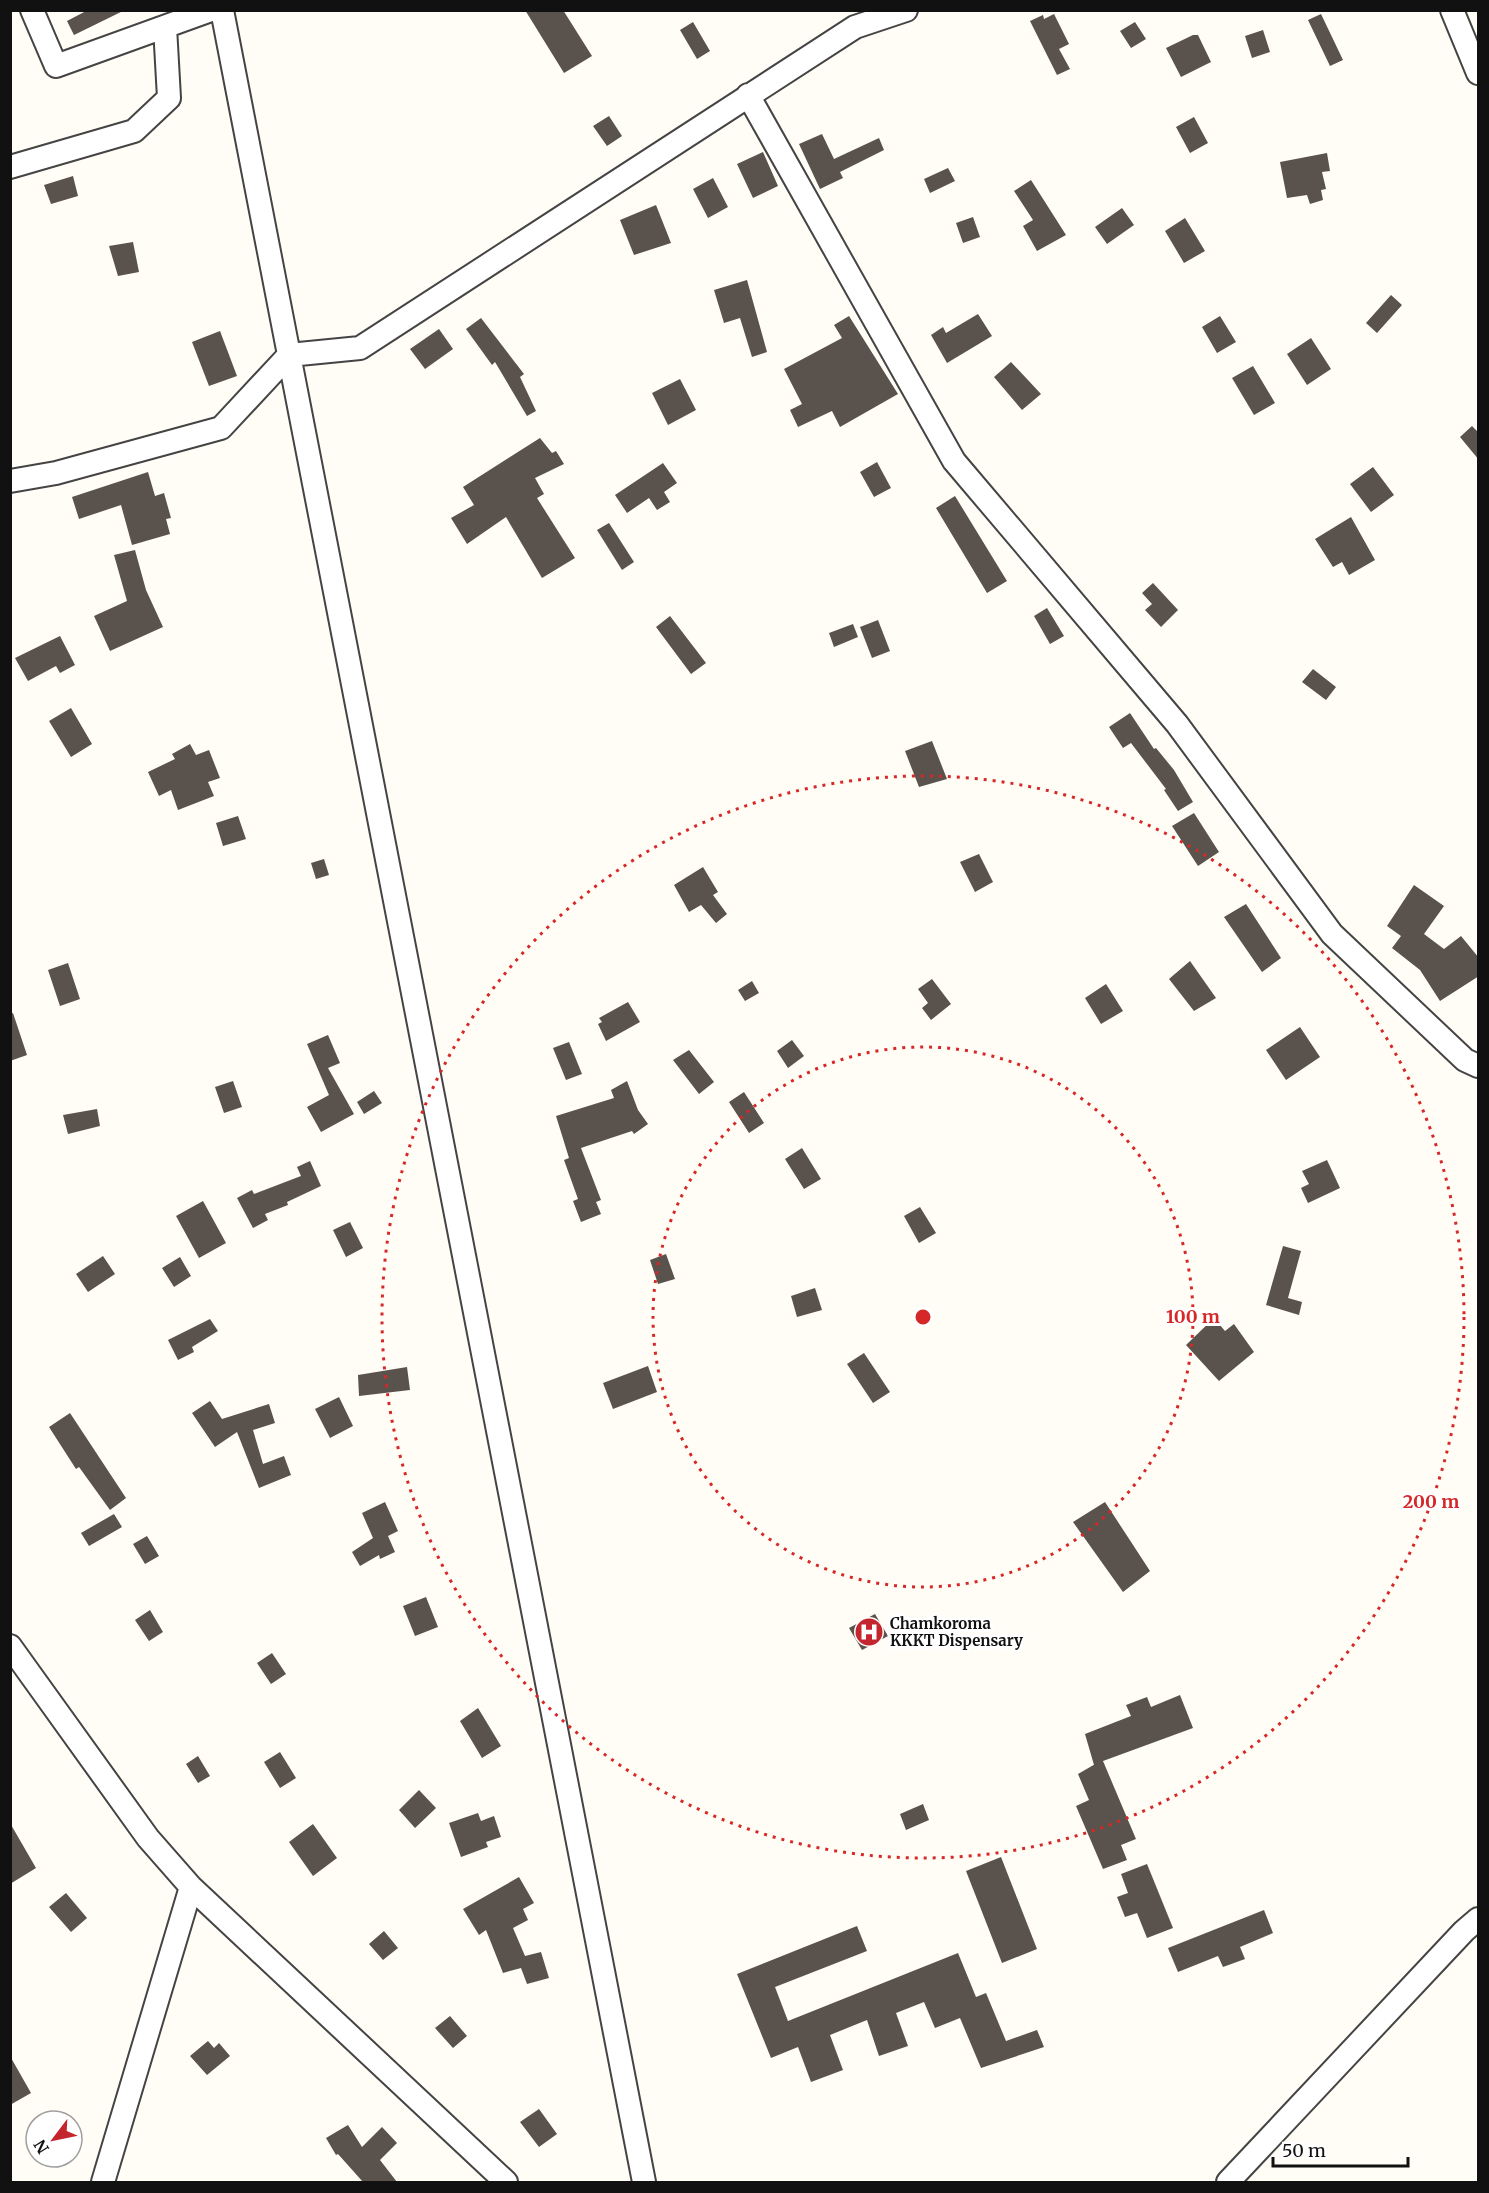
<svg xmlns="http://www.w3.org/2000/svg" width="1489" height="2193" font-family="Merriweather,serif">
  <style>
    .building { fill: #5a524d }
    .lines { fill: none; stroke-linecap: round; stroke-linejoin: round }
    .minor-casing { stroke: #444; stroke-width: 26 }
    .minor { stroke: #fff; stroke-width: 22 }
    .ring { fill: none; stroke: #d62828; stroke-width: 3; stroke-dasharray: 3 6 }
    .labels { text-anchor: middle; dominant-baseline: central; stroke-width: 6; stroke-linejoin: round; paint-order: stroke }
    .poi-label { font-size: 15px; font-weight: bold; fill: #111; stroke: #fff; text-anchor: start }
    .centre { fill: #d62828; stroke: #fff; stroke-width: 3 }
    .ring-label { font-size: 18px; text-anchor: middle; font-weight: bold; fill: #d62828; stroke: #fff; stroke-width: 6; stroke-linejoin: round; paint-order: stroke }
  </style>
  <rect width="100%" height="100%" fill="#fffdf5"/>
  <path class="building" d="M88 10H125L74 35 67 21Z
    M525 10H563L592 56 564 73Z
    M1054 14 1069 44 1059 49 1070 69 1057 75 1030 21 1043 15 1044 19Z
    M1321 14 1343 60 1330 66 1308 20Z
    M693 22 710 51 697 59 680 30Z
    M1135 22 1146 39 1131 48 1120 31Z
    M1263 30 1270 52 1252 58 1245 36Z
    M1193 35H1198L1211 62 1181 77 1166 48Z
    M609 116 622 136 607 146 593 126Z
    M1194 117 1208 143 1190 153 1176 127Z
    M822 134 834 159 879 138 884 150 840 172 843 178 820 189 799 144Z
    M763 152 778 186 753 198 737 164Z
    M1327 153 1330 171 1322 172 1326 189 1321 190 1323 200 1310 204 1307 195 1287 198 1280 162Z
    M948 168 955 181 930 193 924 179Z
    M73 176 78 196 51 204 44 185Z
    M713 178 728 207 708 218 693 189Z
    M1031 180 1066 235 1037 251 1023 226 1033 220 1014 191Z
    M656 205 671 243 634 255 620 220Z
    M1122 208 1134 225 1107 244 1095 227Z
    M973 217 980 237 963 243 956 223Z
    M1185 218 1205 251 1184 263 1165 231Z
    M133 242 139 272 118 276 109 246Z
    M747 280 767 352 752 357 740 318 724 323 714 290Z
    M1391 295 1402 305 1377 333 1366 323Z
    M978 314 992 336 947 363 931 335 943 327 946 333Z
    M849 316 898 394 840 427 832 411 798 427 790 410 802 404 784 369 842 338 834 325Z
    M1220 316 1236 342 1217 353 1202 327Z
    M481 318 524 374 520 377 536 411 527 416 495 362 492 365 466 329Z
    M439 329 453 349 425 369 410 349Z
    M220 331 237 376 209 386 192 342Z
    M1311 338 1331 369 1307 385 1287 354Z
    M1011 362 1041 394 1022 410 994 377Z
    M1253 366 1275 403 1254 415 1232 378Z
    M680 379 696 410 668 425 652 393Z
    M1472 426 1479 433V460L1460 437Z
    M540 438 552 453 556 451 564 464 535 478 544 494 537 498 575 558 542 578 506 517 467 544 451 518 474 505 463 487Z
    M877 462 891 488 874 497 860 472Z
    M663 463 677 483 664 492 670 502 657 510 649 498 627 513 615 495Z
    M1373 467 1394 495 1371 512 1350 484Z
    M148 472 155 496 164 493 171 518 166 519 170 534 132 545 121 505 79 519 72 497Z
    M955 496 1007 581 987 593 936 508Z
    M1351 517 1375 560 1349 575 1342 562 1333 567 1315 539Z
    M609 523 634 562 622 570 597 530Z
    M135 550 146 590 163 627 110 651 94 616 127 601 114 555Z
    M1153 583 1178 610 1161 627 1145 610 1152 604 1142 593Z
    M1047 608 1064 636 1050 644 1034 616Z
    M670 616 706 663 691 674 656 627Z
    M878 620 890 651 872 658 860 627Z
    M853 624 858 637 834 647 829 633Z
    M60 636 75 665 60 673 56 666 28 681 15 658Z
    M1313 669 1336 687 1326 700 1302 682Z
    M71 708 92 744 71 757 49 721Z
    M1130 713 1154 749 1156 748 1174 770 1193 802 1178 811 1164 790 1166 789 1131 743 1123 748 1109 727Z
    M932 741 947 779 919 787 905 751Z
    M190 744 196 755 209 750 220 778 208 782 214 796 178 810 171 790 159 796 148 772 175 759 172 754Z
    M1194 813 1219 852 1198 866 1172 826Z
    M238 816 246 839 223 846 216 823Z
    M979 854 993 882 975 892 960 862Z
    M324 859 329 875 316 879 311 863Z
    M703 867 718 892 713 895 727 914 716 923 701 905 689 912 674 885Z
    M1414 885 1444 906 1424 934 1444 949 1461 936 1479 958V976L1440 1001 1420 970 1392 948 1401 936 1387 926Z
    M1246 904 1281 958 1262 972 1224 917Z
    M1190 961 1216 998 1194 1011 1169 979Z
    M68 963 80 999 60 1006 48 970Z
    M932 979 951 1004 931 1020 922 1008 928 1003 918 989Z
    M752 981 759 993 745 1001 738 990Z
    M1106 984 1123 1011 1101 1024 1085 998Z
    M628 1002 640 1022 606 1041 598 1024 602 1022 599 1018Z
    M13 1013 27 1055 10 1061V1014Z
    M1300 1027 1320 1057 1286 1080 1266 1050Z
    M328 1035 340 1063 328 1068 354 1114 321 1132 307 1107 329 1095 307 1044Z
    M792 1040 804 1056 788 1068 777 1051Z
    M569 1042 582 1074 566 1080 553 1048Z
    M689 1050 714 1082 699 1094 673 1060Z
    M233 1081 242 1107 224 1113 215 1087Z
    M627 1081 638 1110 648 1124 634 1134 632 1131 581 1148 601 1200 596 1202 601 1214 581 1222 573 1201 578 1199 564 1160 569 1158 556 1116 614 1098 611 1090Z
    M374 1091 382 1103 364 1114 357 1102Z
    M744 1092 764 1123 749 1133 729 1102Z
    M97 1109 100 1126 68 1134 63 1115Z
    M802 1148 821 1179 804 1189 785 1159Z
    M1327 1160 1340 1188 1308 1203 1301 1188 1309 1184 1302 1171Z
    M310 1161 321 1186 287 1202 288 1205 265 1214 268 1220 253 1228 237 1198 252 1190 254 1194 301 1176 297 1167Z
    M203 1201 226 1243 199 1258 176 1216Z
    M920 1207 936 1233 919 1243 904 1216Z
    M350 1222 363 1248 346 1257 333 1230Z
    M1283 1246 1301 1251 1288 1298 1302 1302 1299 1315 1266 1305Z
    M666 1254 675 1279 658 1284 650 1260Z
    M103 1256 115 1274 88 1292 76 1274Z
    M180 1257 191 1276 174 1287 162 1268Z
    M815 1288 822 1310 797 1317 791 1296Z
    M1214 1318 1225 1331 1234 1324 1254 1352 1219 1381 1186 1345Z
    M210 1319 218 1331 192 1347 194 1352 178 1360 168 1340Z
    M864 1353 890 1392 873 1403 847 1364Z
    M648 1366 657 1392 613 1409 603 1383Z
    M407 1367 410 1390 359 1396 358 1375Z
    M339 1397 353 1426 330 1438 315 1409Z
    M210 1401 222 1419 269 1404 275 1423 253 1430 263 1464 284 1456 291 1475 259 1488 237 1432 215 1447 192 1413Z
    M70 1413 126 1498 110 1510 79 1467 76 1469 49 1427Z
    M385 1502 398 1531 388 1536 395 1552 380 1559 379 1555 360 1566 352 1552 373 1538 362 1513Z
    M1105 1502 1150 1571 1123 1592 1073 1522Z
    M114 1514 122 1527 89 1546 81 1533Z
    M147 1536 159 1556 145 1564 133 1544Z
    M426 1597 438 1627 415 1636 403 1606Z
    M150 1610 163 1632 149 1641 135 1620Z
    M875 1614 888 1636 862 1650 849 1628Z
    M272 1653 286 1674 271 1684 257 1663Z
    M1180 1695 1193 1728 1103 1761 1136 1839 1121 1845 1127 1860 1103 1869 1076 1806 1089 1800 1078 1774 1097 1763 1094 1765 1085 1734 1131 1716 1126 1705 1147 1697 1151 1707Z
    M478 1708 501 1746 482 1758 460 1721Z
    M280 1752 296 1778 280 1788 264 1762Z
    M198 1756 210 1776 198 1783 186 1764Z
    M419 1790 436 1808 415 1828 399 1810Z
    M923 1804 929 1820 906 1830 900 1814Z
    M478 1813 481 1821 494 1816 501 1837 486 1842 488 1847 461 1857 449 1823Z
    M10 1823 36 1868 10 1884Z
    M313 1824 337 1858 313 1876 289 1842Z
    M1001 1857 1037 1949 1002 1963 966 1871Z
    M1147 1864 1173 1928 1147 1938 1137 1913 1125 1917 1117 1897 1128 1893 1121 1874Z
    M519 1877 534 1903 523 1909 528 1920 513 1928 525 1956 541 1952 549 1978 527 1984 521 1968 503 1973 486 1930 479 1935 463 1909Z
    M66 1893 87 1918 71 1932 49 1907Z
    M1264 1910 1273 1933 1240 1947 1245 1959 1223 1967 1218 1956 1178 1972 1168 1948Z
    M857 1926 867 1951 775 1987 788 2021 958 1953 976 1997 986 1993 1006 2041 1037 2030 1044 2047 981 2068 960 2018 935 2028 924 2002 896 2013 908 2046 879 2056 867 2020 830 2035 843 2070 811 2082 798 2047 771 2058 737 1974Z
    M384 1931 398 1948 383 1960 369 1944Z
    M450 2016 467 2036 453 2048 435 2028Z
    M208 2041 214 2048 219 2043 230 2056 207 2075 190 2056Z
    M10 2056 31 2093 10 2105Z
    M539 2109 557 2134 539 2147 520 2122Z
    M348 2125 362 2147 382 2127 397 2143 380 2160 397 2182H363L338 2154 336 2155 326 2138Z"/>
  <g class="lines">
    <g class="minor-casing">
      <path id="minor" d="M32 10 56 66 211 10
        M222 10 644 2182
        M1452 10 1478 73
        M748 95 954 461 1177 724 1332 934 1465 1060 1478 1066
        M10 167 134 131 169 98 165 27
        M10 481 56 473 221 428 289 355 360 348 855 27 906 10
        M10 1646 148 1838 191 1887 506 2182
        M103 2182 191 1887
        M1228 2182 1464 1931 1478 1919"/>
    </g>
    <use href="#minor" class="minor"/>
  </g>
  <g class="ring">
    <circle cx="923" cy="1317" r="270"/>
    <circle cx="923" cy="1317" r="541"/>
  </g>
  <defs>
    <g id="hospital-disc" transform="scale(1.5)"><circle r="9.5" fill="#c4262e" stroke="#fff"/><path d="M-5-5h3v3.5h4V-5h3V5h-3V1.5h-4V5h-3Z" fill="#fff"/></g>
  </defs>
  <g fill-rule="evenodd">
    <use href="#hospital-disc" x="869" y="1632"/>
  </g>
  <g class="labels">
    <g class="poi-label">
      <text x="890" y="1623">Chamkoroma<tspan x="890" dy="17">KKKT Dispensary</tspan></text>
    </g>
  </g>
  <circle cx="923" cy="1317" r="9" class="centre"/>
  <g class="ring-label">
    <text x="1193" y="1323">100 m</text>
    <text x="1431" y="1508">200 m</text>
  </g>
  <rect width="1489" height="2193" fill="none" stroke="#111111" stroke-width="24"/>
  <g transform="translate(54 2139) rotate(238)"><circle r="28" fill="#ffffff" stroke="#a0a0a0" stroke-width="1.5"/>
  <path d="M0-4.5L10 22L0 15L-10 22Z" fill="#c4262e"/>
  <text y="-9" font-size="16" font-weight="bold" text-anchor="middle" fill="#111111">N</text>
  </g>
  <path d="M1273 2157v9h135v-9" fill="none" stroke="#111111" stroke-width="3"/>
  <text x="1282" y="2157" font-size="18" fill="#111111" stroke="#ffffff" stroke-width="4.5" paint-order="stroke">50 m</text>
</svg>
